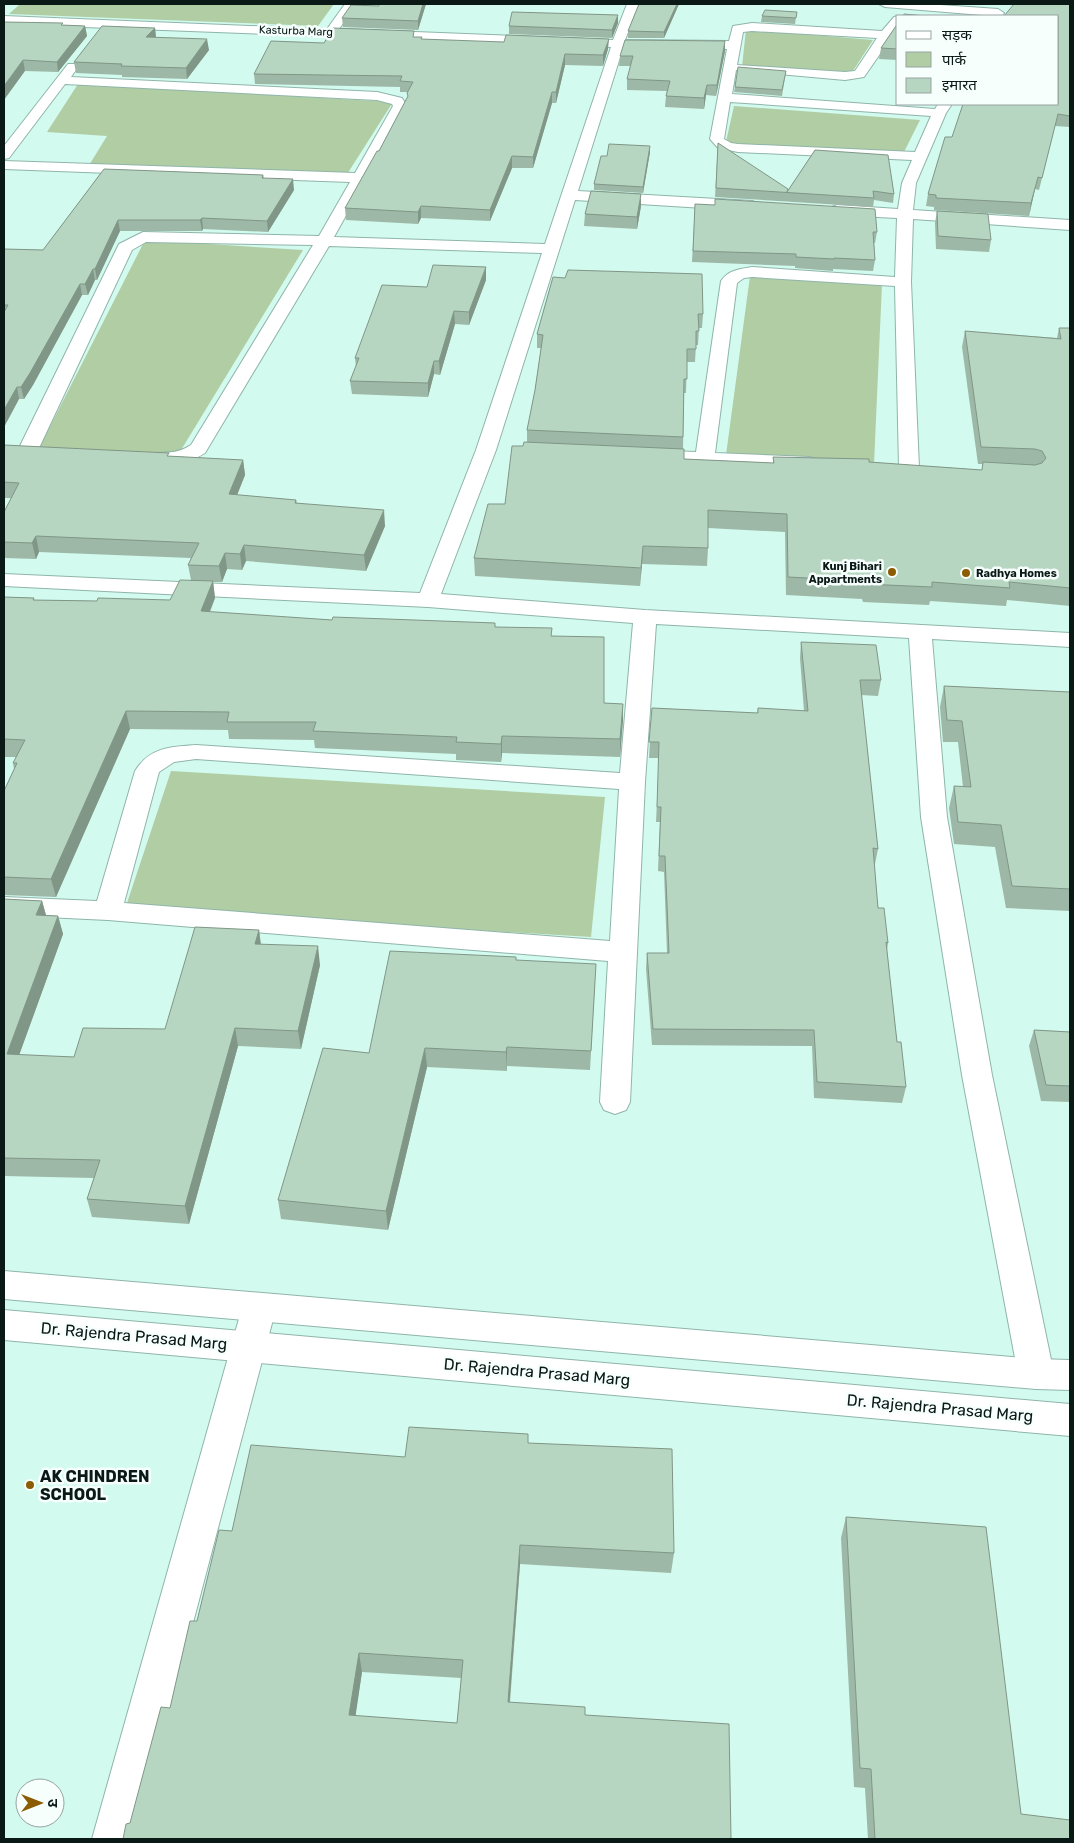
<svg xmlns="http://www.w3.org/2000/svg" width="1074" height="1843" font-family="Rubik,'Noto Sans Devanagari',sans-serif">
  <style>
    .green { fill: #b1cda4 }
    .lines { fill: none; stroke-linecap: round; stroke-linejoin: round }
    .minor-casing { stroke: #8fb5aa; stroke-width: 2 }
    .secondary-casing { stroke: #8fb5aa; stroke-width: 2 }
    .minor { fill: #fff; fill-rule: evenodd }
    .secondary { fill: #fff; fill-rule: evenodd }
    .wall { fill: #9db8a6; fill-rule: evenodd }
    .shaded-wall { fill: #809687 }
    .building { fill: #b7d6c1; stroke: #809687; fill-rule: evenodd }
    .poi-dot { fill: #8b5c02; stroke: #f7fffd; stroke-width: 2 }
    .labels { text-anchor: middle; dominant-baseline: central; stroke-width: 5; stroke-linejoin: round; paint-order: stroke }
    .far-street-label { font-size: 11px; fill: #0a1916; stroke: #f7fffd }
    .far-poi-label { font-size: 11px; font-weight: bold; fill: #0a1916; stroke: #f7fffd; text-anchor: end }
    .near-street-label { font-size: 16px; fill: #0a1916; stroke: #f7fffd }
    .near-poi-label { font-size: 16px; font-weight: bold; fill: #0a1916; stroke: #f7fffd; text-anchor: start }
  </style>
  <rect width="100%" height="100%" fill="#d2faef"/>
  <path class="green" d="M20 4H334L318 26 9 14Z
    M746 29 873 40 849 77 742 67Z
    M78 84 393 102 344 179 88 167 107 136 47 132Z
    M734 106 920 120 902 156 725 146Z
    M145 240 303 250 178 455 39 448Z
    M750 276 882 284 874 464 726 455Z
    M171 771 605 797 591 937 125 909Z"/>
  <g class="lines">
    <g class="minor-casing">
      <path id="minor" d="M345 4H357L339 29 613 40 627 4H639L625 40 729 41 733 26 752 23 882 31 894 17 898 16V28L864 77 845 80 736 70 732 94 935 109 938 104H952L946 113 916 183 913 210 1070 220V230L913 219 911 282 919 468 916 472 909 474 902 472 899 468 895 286 752 277 744 278 737 283 715 453 809 457 816 459 819 463 816 467 809 469 640 460 637 456 640 452 647 450 696 452 721 281C728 270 740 269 752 267L895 277 897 218 837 215 832 213 829 210 832 207 837 205 898 209 902 183 912 160 738 152 718 148 710 139 727 49 623 48 578 191 752 201 757 203 760 206 757 209 752 211 575 200 496 450 441 594 645 610 1070 633V647L932 639 947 817 992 1075 1054 1374 1048 1385 1036 1389 1024 1385 1018 1374 962 1075 921 817 909 638 656 624 645 782 630 1102 626 1110 615 1114 604 1110 600 1102 608 961 108 920 4 915V897L97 901 135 771C150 747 170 747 196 745L620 773 633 623 428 607 4 586V574L420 593 476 450 542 253 329 246 205 453C186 465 164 468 142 463L139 459 142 455C161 450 172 457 191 445L313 245 146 242 132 250 39 448 36 452 29 454 22 452 19 448 119 244 143 232 319 236 350 182 4 169V161L355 173 393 106 392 104 377 100 65 84 9 158 4 159V146L68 64H76L78 67 71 77 377 92 402 98 407 106 334 237 545 244 611 47 4 24V16L327 29ZM752 31 877 38 855 71 845 72 737 65 743 32ZM730 102 931 116 915 152 738 144 731 143 724 139ZM196 759 619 789 610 941 124 903 159 772 174 762Z
        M879 4H926L998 9 1004 13 1002 16H994L885 7Z
        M259 1294 271 1298 276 1308 136 1839H92L242 1308 247 1298Z"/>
    </g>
    <g class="secondary-casing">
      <path id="secondary" d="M4 1271 1036 1359 1070 1360V1390L1036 1389 4 1299Z
        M4 1310 1070 1404V1436L4 1340Z"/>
    </g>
    <use href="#minor" class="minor"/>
    <use href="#secondary" class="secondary"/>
  </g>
  <path class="wall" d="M426 4 418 30 343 27 342 18 379 6Z
    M639 4H679L664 38H628V31Z
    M1070 4V127L1055 126 1039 190 1035 189 1029 216 934 210V207L926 206 928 194 952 137Z
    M618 15V23L612 38 509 34V26Z
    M762 16 796 17 795 24 761 22Z
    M4 22 85 26 87 36 58 72 25 71Z
    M898 23V60L879 59 881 48Z
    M155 28 156 38 209 50 187 79 122 77V75L76 73 74 62Z
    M415 37 422 39 608 49 603 66 565 65 556 103H552L533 168H512L490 221 421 218 418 224 346 220 345 208 379 151 408 97V92H400V87L255 84 254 74 324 43Z
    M725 51 716 96 706 95 704 109 665 107 666 96 667 91 627 90V79L631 66H619L620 56Z
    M786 71 782 96 734 92 735 87Z
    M718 143 787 192 815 150 894 194 893 203 874 200 873 207 715 197Z
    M650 152 643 193 594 190V184L607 156Z
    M104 169 263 175 264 178 294 190 268 232 203 229 202 231H120L97 280H95L88 295H82L33 385 24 399H19L4 427V249L43 250Z
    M695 204 877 232 875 243H874L875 260 873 271 833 269V271L795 268V266L692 262Z
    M641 206 637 229 584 226 585 214Z
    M937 211 991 240 989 252 936 249 935 223Z
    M553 277 703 314 702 328H699L698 345H696L695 362H687L686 393H684L683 449 684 459 773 463V457L869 462 982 470 983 464H978L962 347 965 331 1057 338 1059 328H1070V606L1007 600 1006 606 930 601 929 605 863 602 862 599 786 595 785 532 708 528V548L707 566 642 564 640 586 475 576 474 558 505 504 523 446 527 442V430L535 390 541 348H537V334Z
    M486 280 469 325 455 324 440 375 434 374 428 397 352 394 350 381 356 367 355 358 427 287Z
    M4 445 170 456 243 460 245 475 237 495 296 500 297 503 385 526 366 571 246 561 242 570 227 569 222 582H213L215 598 210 612 332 620 495 623V627L552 636 604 703 623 704 620 757 502 753 501 762 456 760V754L315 748 314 740 229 739 228 730 130 729 56 897 4 895V791L14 769 13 763 16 757H4V597L34 598V600L97 601 170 600 191 580 188 565 191 558 39 552 36 559 4 558V512L11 498H4Z
    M801 642 881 680 878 696 861 695 878 849 875 864H874L878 908 888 943 887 950 897 1042 906 1087 902 1103 814 1098 812 1046 652 1045 646 969 647 953H667L664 872 658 871 660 822H656L659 758H649L652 708 757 713 758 708 804 711 800 658Z
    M944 686 1070 692V911L1006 908 995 847 954 844 949 808 954 786 963 787 958 742H943L940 707Z
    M4 899 42 901 46 915 58 916 63 934 19 1055 74 1057 165 1029 259 930 261 944 320 965 301 1049 238 1046 189 1224 92 1217 87 1199 94 1178 4 1176Z
    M516 960 595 983 590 1070 507 1066V1071L427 1067 388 1230 281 1219 278 1200 369 1053Z
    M1034 1030 1070 1032V1102L1041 1101 1029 1046Z
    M529 1443 674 1553 671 1573 520 1564 510 1703 585 1715 130 1823 170 1708 197 1621 232 1531 405 1457ZM362 1672 461 1678 457 1723 355 1716Z
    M846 1517 1021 1814 1070 1839H868L865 1788 854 1787 841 1538Z"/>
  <path class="shaded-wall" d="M423 4H426L418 30V21Z
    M677 4H679L664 38V32Z
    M618 15V23L612 38V30Z
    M85 26 87 36 58 72 57 62Z
    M155 28 156 38 146 37Z
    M207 39 209 50 187 79 186 68Z
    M609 39 608 49 603 66V55Z
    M725 41V51L716 96 717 85Z
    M565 54V65L556 103V92Z
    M23 60 25 71 4 100V86Z
    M707 85 706 95 704 109V98Z
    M552 92V103L533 168V157Z
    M650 146V152L643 193V187Z
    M512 156V168L490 221V210Z
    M1038 177 1035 189 1029 216 1031 203Z
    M293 179 294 190 268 232 267 221Z
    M641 194V206L637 229V217Z
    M421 206V218L418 224V212Z
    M202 218 203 229 202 231 200 220Z
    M118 220 120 231 97 280 95 269Z
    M486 267V280L469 325V312Z
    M93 269 95 280 88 295 85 284Z
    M80 284 82 295 33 385 24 399 21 387Z
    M454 311 455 324 440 375 439 361Z
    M434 361V374L428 397V383Z
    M17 387 19 399 4 427V410Z
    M243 460 245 475 231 510 229 494Z
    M384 510 385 526 366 571 364 555Z
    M36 536 39 552 36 559 32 543Z
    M244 545 246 561 242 570 240 554Z
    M643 546 642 564 640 586 641 568Z
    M225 553 227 569 222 582 219 566Z
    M213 581 215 598 203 628 201 611Z
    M623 704V722L620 757V739Z
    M126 711 130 729 56 897 51 879Z
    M502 736V753L501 762V744Z
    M42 901 47 919 36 915Z
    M58 916 63 934 13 1072 7 1054Z
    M259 930 261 948 255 944Z
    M318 946 320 965 301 1049 298 1031Z
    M235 1028 238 1046 189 1224 185 1206Z
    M507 1047V1071L506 1052Z
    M425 1048 427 1067 388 1230 386 1211Z
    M520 1545V1564L508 1721V1702Z
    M359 1653 362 1672 353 1733 349 1715Z"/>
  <path class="building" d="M379 4H423L418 21 342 18 351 5 379 6Z
    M639 4H677L664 32 628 31Z
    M1014 4H1070V116L1058 114 1042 178 1038 177 1031 203 936 198V195L928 194 945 137H952L963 104H1058V16H1004Z
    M765 10 797 12 796 18 762 16Z
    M512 12 618 15 612 30 509 26Z
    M904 14 926 16H903Z
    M4 22 63 23 61 25 85 26 57 62 23 60 4 86Z
    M898 23V49L881 48Z
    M102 26 155 28 146 37 207 39 186 68 121 66 122 64 74 62Z
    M333 28 414 31 413 37H422L421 39 504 42 506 35 609 39 603 55 565 54 556 92H552L533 157 512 156 490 210 421 206 418 212 345 208 377 151H379L408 96 407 93 413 82 400 81 402 76 254 74 271 41 324 43Z
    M625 40 725 41 717 85H707L704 98 666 96 670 81 627 79 633 56H620Z
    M738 67 786 71 782 90 735 87Z
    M718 143 788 189 787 192 815 150 888 155 894 194 873 191 874 198 716 188Z
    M609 144 650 146 643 187 594 184 601 156H607Z
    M104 169 263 175 262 178 293 179 267 221 202 218 200 220H118L95 269H93L85 284H80L30 373 21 387H17L4 410V312L8 305H4V249L43 250Z
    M591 191 641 194 637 217 585 214Z
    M715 199 875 209 877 232H873L875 260 834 258V259L796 257V254L693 251 695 204 715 205Z
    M937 211 988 214 991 240 938 236Z
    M433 265 486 267 469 312 454 311 439 361H434L428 383 350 381 359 358H355L382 285 427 287Z
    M568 270 702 274 703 314H698L699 331H696V349H687V379H684L683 437 527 430 535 390 543 335 537 334 553 277 565 278Z
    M1059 328H1070V588L1009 582 1010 588 932 582V587L865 584V581L788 577 787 514 708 510V548L643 546 641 568 474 558 488 504H505L512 446H523L524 442 684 449V459L774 463 773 457 869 459V462L982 470 983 462 1035 465 1042 463 1046 458 1042 451 1035 449 981 447 965 331 1061 339Z
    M4 445 169 453 167 456 243 460 229 494 296 500 295 503 384 510 364 555 244 545 240 554 225 553 219 566 188 565 199 543 36 536 32 543 4 542V512L19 483 4 482Z
    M180 580 213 581 201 611 332 620 333 617 495 623V627L552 628 551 636 604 637V703L623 704 620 739 502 736 501 744 456 742 457 737 313 731 316 722H227L229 712 126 711 51 879 4 877V791L17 763H13L25 740 4 739V597L34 598 33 600 97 601 98 598 170 600Z
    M801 642 876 645 881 680H860L878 849 873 848 878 908H884L888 943 886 942 897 1042H901L906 1087 817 1082 814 1030 653 1029 647 953H669L665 856H659L661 807H657L659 742H649L652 708 758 713V708L808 711Z
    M944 686 1070 692V889L1012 886 1001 825 958 822 954 786 971 787 962 721 947 720Z
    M4 899 42 901 36 915 58 916 7 1054 74 1057 83 1028 165 1029 195 927 259 930 255 944 318 946 298 1031 235 1028 185 1206 87 1199 100 1160 4 1158Z
    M390 951 516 957V960L596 964 591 1051 507 1047 506 1052 425 1048 386 1211 278 1200 323 1048 369 1053Z
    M1034 1030 1070 1032V1086L1046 1085Z
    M409 1427 528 1434V1443L672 1449 674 1553 520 1545 508 1702 585 1707V1715L729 1724 731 1839H123L126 1824 130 1823 161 1707 170 1708 190 1621H197L219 1530 232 1531 251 1445 405 1457ZM359 1653 463 1660 457 1723 349 1715Z
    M846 1517 986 1527 1021 1814 1070 1820V1839H875L871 1769 860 1768Z"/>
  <g class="poi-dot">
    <circle cx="892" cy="572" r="5"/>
    <circle cx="966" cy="573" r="5"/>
    <circle cx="30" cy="1485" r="5"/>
  </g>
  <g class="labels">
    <g class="far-street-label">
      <text transform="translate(296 31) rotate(2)">Kasturba Marg</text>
    </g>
    <g class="far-poi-label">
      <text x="882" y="566">Kunj Bihari<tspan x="882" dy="13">Appartments</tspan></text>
      <text x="976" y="573" text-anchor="start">Radhya Homes</text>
    </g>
    <g class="near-street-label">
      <text transform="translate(134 1336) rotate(5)">Dr. Rajendra Prasad Marg</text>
      <text transform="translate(537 1372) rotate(5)">Dr. Rajendra Prasad Marg</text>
      <text transform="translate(940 1408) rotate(5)">Dr. Rajendra Prasad Marg</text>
    </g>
    <g class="near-poi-label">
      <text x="40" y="1476">AK CHINDREN<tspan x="40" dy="18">SCHOOL</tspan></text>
    </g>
  </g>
  <rect width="1074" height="1843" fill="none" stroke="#0a1916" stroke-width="10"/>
  <rect x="896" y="15" width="162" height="90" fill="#f7fffd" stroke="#98a3a1"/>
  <rect x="906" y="31" width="25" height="8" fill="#ffffff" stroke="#98a3a1"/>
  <text x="942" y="40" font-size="15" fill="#0a1916">सड़क</text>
  <rect x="906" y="52" width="25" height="15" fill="#b1cda4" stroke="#98a3a1"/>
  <text x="942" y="65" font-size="15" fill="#0a1916">पार्क</text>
  <rect x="906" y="78" width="25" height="15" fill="#b7d6c1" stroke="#98a3a1"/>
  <text x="942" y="90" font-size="15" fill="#0a1916">इमारत</text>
  <g transform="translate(40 1803) rotate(90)"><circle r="24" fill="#f7fffd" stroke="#98a3a1"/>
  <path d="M0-4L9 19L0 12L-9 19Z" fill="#8b5c02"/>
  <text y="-8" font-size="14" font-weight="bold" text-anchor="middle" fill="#0a1916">उ</text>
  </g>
</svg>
